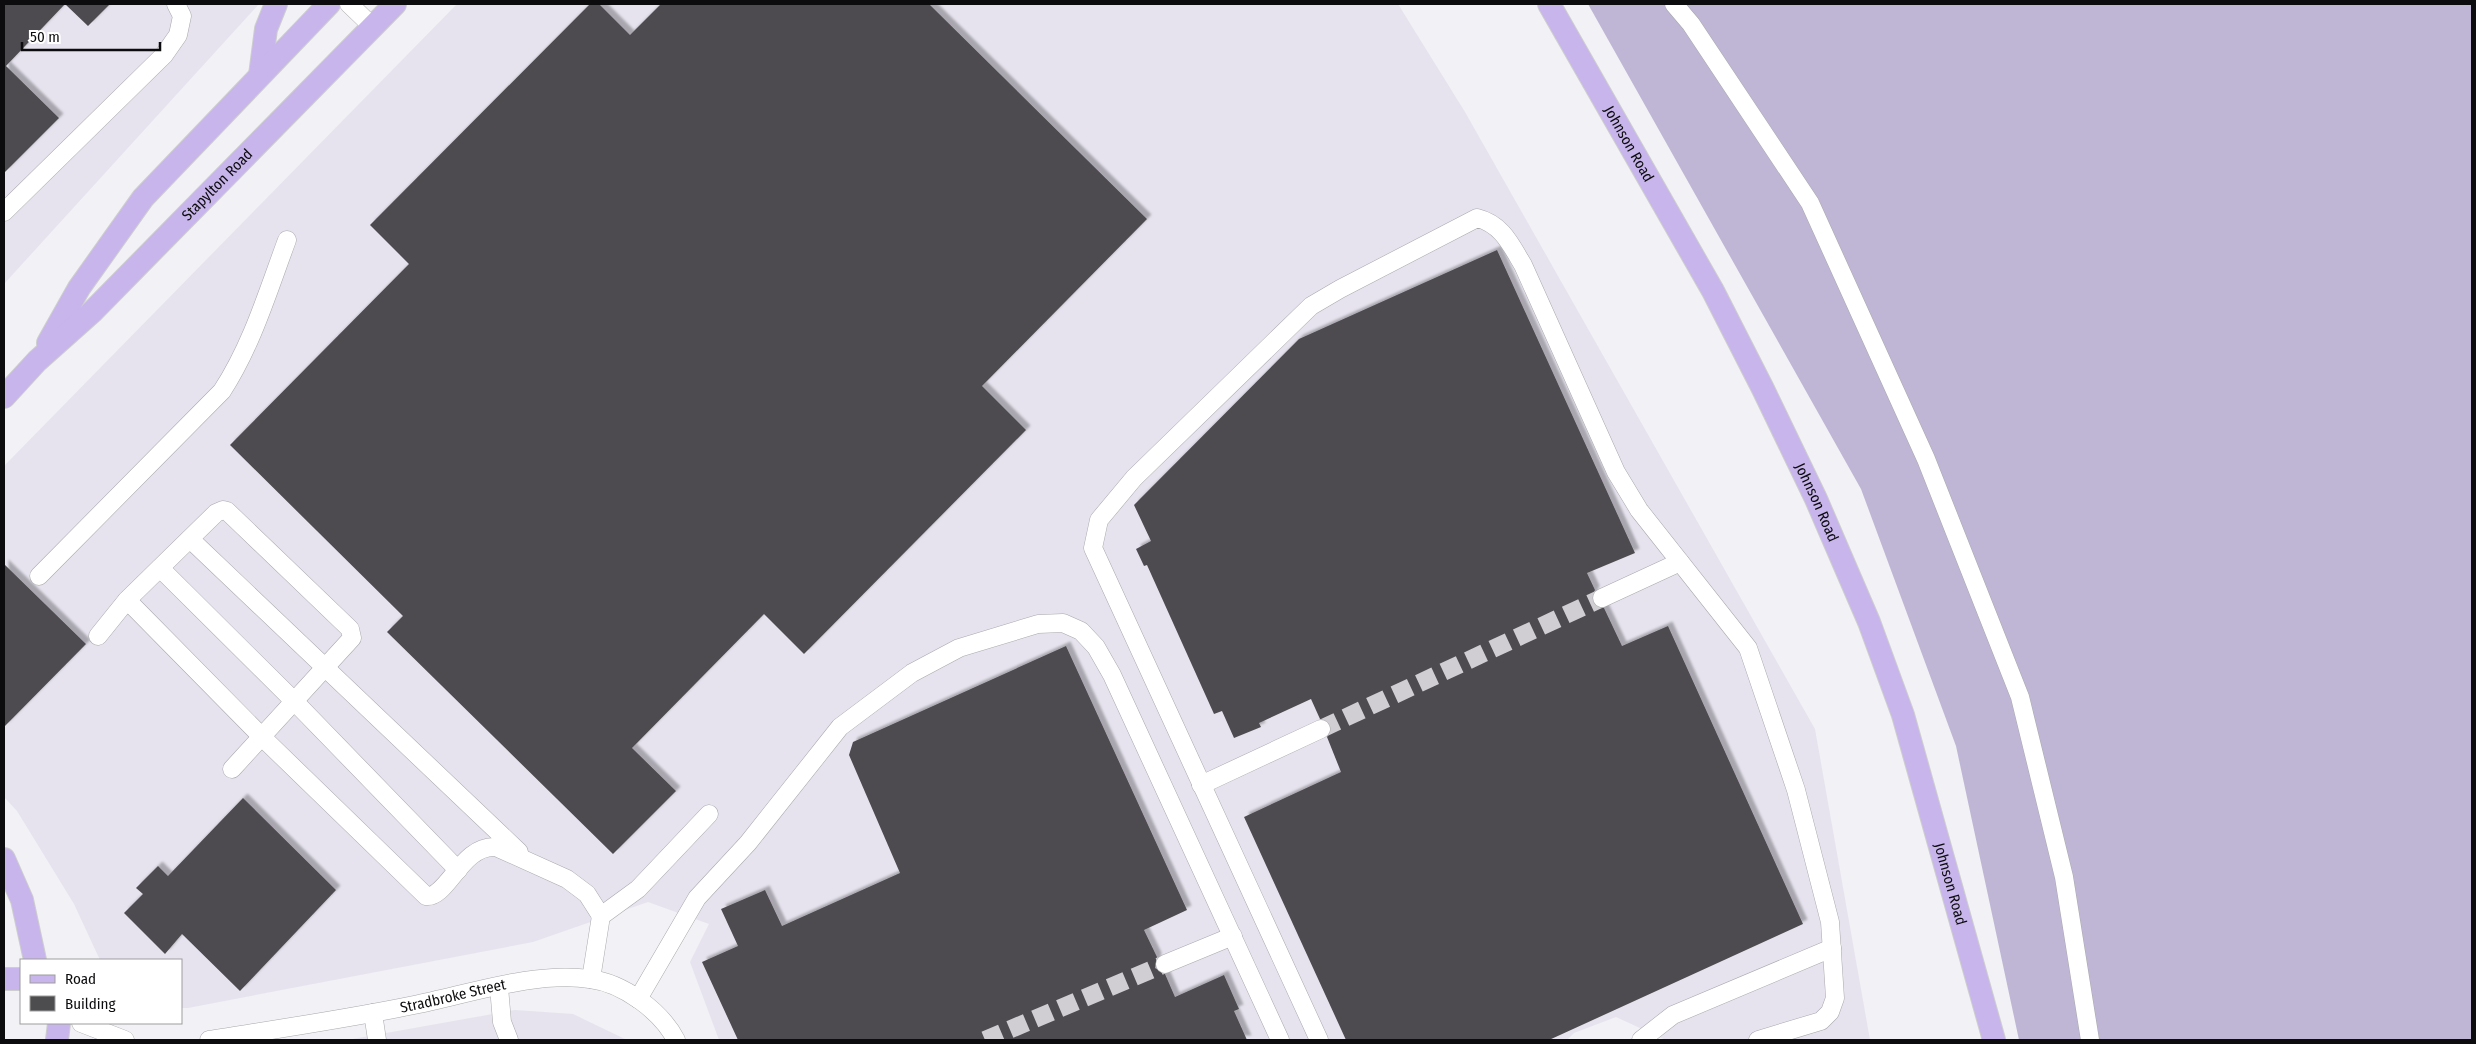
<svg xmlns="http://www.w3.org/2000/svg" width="2476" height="1044" font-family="'Fira Sans Condensed',sans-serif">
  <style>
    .built { fill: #e6e3ee }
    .forest { fill: #bfb6d5 }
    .building { fill: #4d4c4f; filter: url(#shadow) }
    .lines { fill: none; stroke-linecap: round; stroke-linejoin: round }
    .minor-tunnel { stroke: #d0ced2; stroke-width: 18; stroke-dasharray: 18 9; stroke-linecap: butt }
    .minor-casing { stroke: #a9a8ac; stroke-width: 19 }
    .major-casing { stroke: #cececf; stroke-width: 24 }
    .minor { stroke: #fff; stroke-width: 18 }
    .major { stroke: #c7b5eb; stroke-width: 22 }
    .labels { text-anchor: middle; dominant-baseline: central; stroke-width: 5; stroke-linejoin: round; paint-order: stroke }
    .street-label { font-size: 15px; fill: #0c0b0d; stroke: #fff }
  </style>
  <defs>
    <filter id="shadow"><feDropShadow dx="4.5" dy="-4.5" stdDeviation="1" flood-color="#0004"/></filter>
  </defs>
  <rect width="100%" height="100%" fill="#f2f1f5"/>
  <path class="built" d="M4 4H259L4 284Z
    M457 4H1398L1465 112 1815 729 1870 1040H1666L1616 1017 1574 1033 1567 1040H719L690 962 709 924 648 902 533 942 188 1008H181V960H100L74 904 17 811 4 797V466Z
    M515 1010 573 1014 627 1040H347Z"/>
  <path class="forest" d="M1588 4H2472V1040H2019L1956 746 1861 489Z"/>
  <path class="building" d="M4 4H110L88 26 65 4 6 66 59 118 4 173Z
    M590 4H599L630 35 661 4H929L1147 219 982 386 1026 430 804 654 764 614 632 748 676 791 613 854 387 632 403 616 230 445 409 264 370 225Z
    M1497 250 1635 553 1587 573 1595 590 1592 597V602L1596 607 1604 608 1622 646 1668 626 1803 924 1549 1040H1346L1244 817 1341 772 1327 737 1331 730V725L1327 720 1320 719 1311 699 1259 723 1261 727 1234 738 1222 711 1214 714 1147 565 1144 566 1136 549 1151 541 1134 505 1299 339Z
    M4 564 86 644 4 727Z
    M1066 646 1187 910 1144 930 1157 957 1155 968 1165 974 1175 997 1224 975 1239 1009 1234 1011 1247 1040H738L702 962 738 946 721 909 765 890 782 926 900 873 849 755 853 742Z
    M243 798 336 890 240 991 182 934 165 954 124 913 143 894 136 888 158 866 168 876Z"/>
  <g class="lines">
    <path class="minor-tunnel" d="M1321 729 1602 598
      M985 1040 1165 964"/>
    <g class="minor-casing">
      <g id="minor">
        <path d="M349 4 373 27"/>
        <path d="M1674 4 1691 24 1810 203 1926 459 2020 697 2064 877 2090 1040"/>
        <path d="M4 212 164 55 178 35 182 16 176 4"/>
        <path d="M190 539 519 852"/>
        <path d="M160 568 295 702 458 870"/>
        <path d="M39 576 222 391C252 345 268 291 287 240"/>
        <path d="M1602 598 1680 562"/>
        <path d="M127 600 216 513 223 510 227 511 350 629 352 638 232 769"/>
        <path d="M98 636 127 600 262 737 426 896C447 899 462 844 496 847L567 879 587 894 601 916"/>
        <path d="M1201 785 1321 729"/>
        <path d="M1165 964 1233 936"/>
        <path d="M591 979 601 916 638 889 709 814"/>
        <path d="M499 987 502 1022 509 1040"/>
        <path d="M638 999 697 898 748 843 840 727 912 673 959 648 1038 624 1063 623 1081 631 1096 647 1112 675 1280 1040"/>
        <path d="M373 1013 377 1040"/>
        <path d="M81 1023 125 1040"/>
        <path id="s1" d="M209 1040C277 1029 346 1019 414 1005 469 994 535 971 590 979 623 983 661 1011 676 1040"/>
        <path d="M1319 1040 1093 548 1099 520 1134 478 1311 306 1340 289 1477 218C1502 224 1511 245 1523 265L1616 472 1639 510 1748 648 1796 790 1830 922 1835 998 1830 1012 1821 1021 1758 1040"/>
        <path d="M1641 1040 1673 1015 1832 948"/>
      </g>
    </g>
    <g class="major-casing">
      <g id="major">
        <path id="s2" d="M1549 4 1713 291 1763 389 1816 499 1869 622 1903 715 1994 1040"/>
        <path d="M260 75 266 29 276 4"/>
        <path d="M48 343 79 288 143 198 329 4"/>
        <path id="s3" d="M4 397 37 361 92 312 395 4"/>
        <path d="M4 859 22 900 35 960"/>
        <path d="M4 979H21"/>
        <path d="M57 1040 59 1023"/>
      </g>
    </g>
    <use href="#minor" class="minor"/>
    <use href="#major" class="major"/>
  </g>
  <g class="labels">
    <g class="street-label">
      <text stroke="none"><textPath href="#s2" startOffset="161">Johnson Road</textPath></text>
      <text stroke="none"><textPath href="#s3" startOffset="301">Stapylton Road</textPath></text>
      <text stroke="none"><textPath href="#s2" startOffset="566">Johnson Road</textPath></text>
      <text stroke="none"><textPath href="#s2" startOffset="971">Johnson Road</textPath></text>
      <text stroke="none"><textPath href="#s1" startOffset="248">Stradbroke Street</textPath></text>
    </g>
  </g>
  <rect width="2476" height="1044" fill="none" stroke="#0c0b0d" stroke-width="10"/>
  <rect x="20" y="959" width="162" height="65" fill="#ffffff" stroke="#9e9d9e"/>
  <rect x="30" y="975" width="25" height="8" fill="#c7b5eb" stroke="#9e9d9e"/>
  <text x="65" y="984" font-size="15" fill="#0c0b0d">Road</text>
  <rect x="30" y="996" width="25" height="15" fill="#4d4c4f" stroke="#9e9d9e"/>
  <text x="65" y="1009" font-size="15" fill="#0c0b0d">Building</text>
  <path d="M22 42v8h138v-8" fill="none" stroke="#0c0b0d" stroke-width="2.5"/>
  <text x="30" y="42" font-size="15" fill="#0c0b0d" stroke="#ffffff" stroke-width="4" paint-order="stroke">50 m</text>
</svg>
